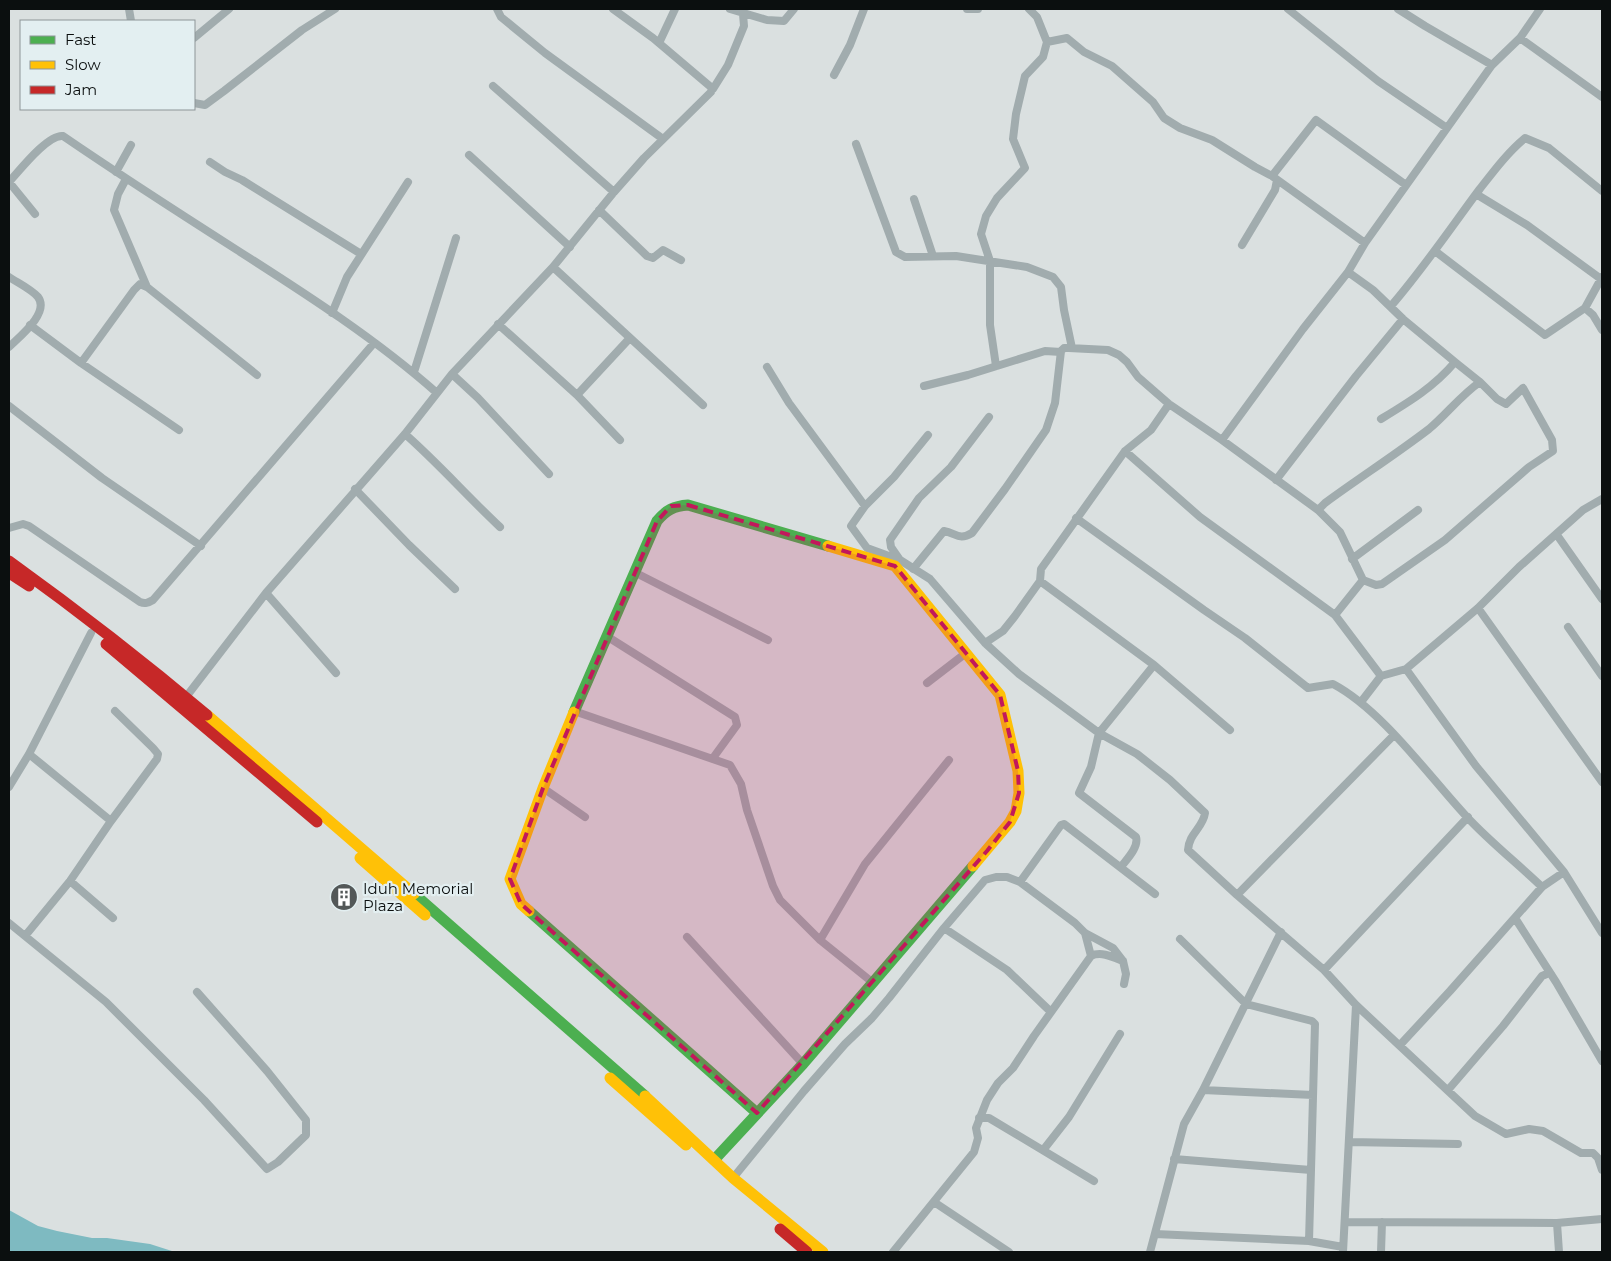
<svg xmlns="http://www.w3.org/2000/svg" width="1611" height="1261" font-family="Montserrat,sans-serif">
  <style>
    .water { fill: #7ebac1 }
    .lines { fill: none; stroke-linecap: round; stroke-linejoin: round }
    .street { stroke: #a1acae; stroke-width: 8 }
    .fast { stroke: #4caf50; stroke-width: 11 }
    .slow { stroke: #ffc107; stroke-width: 11 }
    .jam { stroke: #c62828; stroke-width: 11 }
    .marked { fill: #c2185b; fill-opacity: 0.2; stroke: #c2185b; stroke-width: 4; stroke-dasharray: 10 6; stroke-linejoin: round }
    .labels { text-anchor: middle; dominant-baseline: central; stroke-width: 4.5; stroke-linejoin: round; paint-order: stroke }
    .poi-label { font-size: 15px; fill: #0b0f0f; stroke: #e3eff1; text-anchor: start }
  </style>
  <rect width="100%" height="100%" fill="#dae0e0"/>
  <path class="water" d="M9 1210 38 1226 57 1231 92 1238H107L150 1244 175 1252H9Z"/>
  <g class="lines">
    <path class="street" d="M129 9 131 21
      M497 9 501 17 545 53 663 139
      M730 9 767 20 784 21 794 9
      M967 9H978
      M1288 9 1378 81 1447 128
      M1398 9 1425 26 1492 65
      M194 38 229 9
      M1520 38 1602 97
      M1047 42 1067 38 1084 52 1112 66 1153 102 1164 118 1180 128 1212 140 1255 167 1270 175
      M659 43 675 9
      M834 75 850 45 864 9
      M493 86 614 192
      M712 88 713 89 728 65 744 26 743 14
      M194 103 205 105 224 91 302 30 335 9
      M856 144 896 252 905 257 956 256 1027 267 1053 277 1061 287 1064 310 1072 348
      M469 155 570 247
      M210 162 225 172 242 180 361 254
      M116 172 131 145
      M126 179 118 194 114 210 147 287
      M9 182C20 170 48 134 63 136 120 175 179 213 237 250 306 294 376 339 437 393
      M9 182 35 214
      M1476 194 1527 225 1601 279
      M914 199 933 256
      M599 210 647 256 653 258 663 250 681 260
      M1365 243 1272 176 1316 120 1406 185
      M1242 245 1275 190 1277 180
      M1435 251 1545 335 1585 308 1602 277
      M553 267 703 405
      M1348 272 1373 290 1403 319 1455 362C1434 387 1409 402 1381 419
      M9 277C18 283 31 289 38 297 50 313 19 337 9 347
      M1391 306C1423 269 1450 229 1479 190 1493 172 1507 153 1525 138L1549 148 1602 191
      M1585 308 1593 315 1602 330
      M332 313 347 277 408 182
      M498 324 577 395 629 339
      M30 325 81 363 179 430
      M81 363 134 290 140 284 147 287 257 375
      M996 366 990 325V261L981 234 986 216 997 198 1025 168 1013 139 1016 114 1025 76 1043 57 1047 42 1037 17 1029 9
      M767 367 789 403 865 506 851 526 867 548 900 560 930 579 985 643 1019 674 1099 733 1137 754 1170 780 1205 813C1203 828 1189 833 1188 850L1237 895 1324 970 1356 1005 1475 1116 1506 1134 1529 1129 1543 1131 1581 1153H1593L1598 1158 1602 1170
      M414 372 456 238
      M452 374 478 398 549 474
      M924 386 968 375 1045 351 1061 352
      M577 395 620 440
      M9 406 102 478 201 546
      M405 434C438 463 467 496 500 527
      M1222 440 1303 329 1348 272 1365 243 1492 65 1520 38 1540 9
      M1125 451 1200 517 1335 615 1381 676
      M1276 480 1356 376 1403 319
      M355 489 409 545 455 589
      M865 506 894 477 928 435
      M1318 510 1325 503C1359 478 1395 455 1429 429 1447 414 1461 395 1480 382L1455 362
      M1076 518 1204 610 1245 638 1308 688 1333 684C1382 710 1428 775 1466 816 1489 841 1517 863 1542 887
      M9 528 23 524 29 526 140 602C145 604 148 603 153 600L374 343
      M1557 535 1602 599
      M1352 559 1418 510
      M900 560 891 547 890 540 919 498 951 467 989 417
      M913 569 944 531C956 533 959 541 972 533L1005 489 1046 430 1055 403 1061 351 1064 348H1069L1108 350 1119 355 1127 362 1138 377 1169 404 1222 440 1318 510 1340 532 1363 580
      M636 573 768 640
      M1040 581 1154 665 1230 730
      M266 593 336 673
      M1478 608 1602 782
      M1335 615 1363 580 1376 585 1382 584 1445 540 1529 467 1553 451 1552 440 1523 388 1506 404 1497 399 1480 382
      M1568 627 1602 676
      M608 637 735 717 737 725 713 758
      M985 643 1003 631 1015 616 1040 581 1041 569 1125 451 1151 430 1169 404
      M1406 669 1476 766 1564 872 1602 933
      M927 683 966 653
      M186 697 266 593 405 434 452 374 553 267 614 192 644 158 711 92 712 88 653 38 613 9
      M1361 702 1381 676 1406 669 1478 608 1519 567 1583 510 1602 499
      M574 711 730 765 741 784 747 810 773 886 780 900 820 940 872 982
      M29 754 111 821
      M9 787 29 754 91 633
      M543 788 585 817
      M1121 867C1127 859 1139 847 1136 837L1079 793 1091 767 1099 733 1154 665
      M70 881 113 918
      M1020 882 1061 825 1064 824 1155 894
      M1237 895 1394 735
      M1515 918 1556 982 1602 1061
      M9 923 106 1002 204 1100 267 1169 278 1162 306 1135V1120L267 1071 197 992
      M944 928 1007 970 1051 1012
      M1085 933 1091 956
      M25 936 70 881 111 821 157 759 158 754 153 748 115 711
      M687 937 803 1064
      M1180 939 1246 1004 1312 1021 1315 1024 1311 1170
      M820 940 865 864 949 760
      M1324 970 1468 817
      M1400 1045 1450 991 1542 887 1564 872
      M1203 1090 1313 1095
      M1448 1090 1503 1026 1542 976 1549 973 1551 974
      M979 1118H989L1094 1181
      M1349 1142 1458 1144
      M1044 1149 1069 1117 1120 1034
      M1174 1159 1311 1170 1309 1241
      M733 1178 804 1091 845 1044 872 1018 889 998 944 928 985 880 996 877H1007L1020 882 1075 923 1085 933 1113 948 1123 961 1126 974 1124 984
      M934 1202 1009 1252
      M1346 1222 1557 1223 1602 1219
      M1557 1223 1559 1252
      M1155 1234 1309 1241 1343 1247
      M893 1252 974 1152 978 1138 976 1128 987 1100 998 1083 1013 1068 1034 1036 1091 956C1101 951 1113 957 1123 961
      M1150 1252 1184 1124 1203 1090 1281 932
      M1343 1252 1356 1005
      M1381 1252 1382 1222"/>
    <path class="fast" d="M574 712 657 521C666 510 674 506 688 505L828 546
      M414 894 645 1096
      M529 911 757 1113
      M715 1159 803 1064 973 866"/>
    <path class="slow" d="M828 546 895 566 1000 695 1018 771 1019 793 1016 811 1010 822 973 866
      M207 715 414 894
      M360 858 425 915
      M529 911 521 904 510 879 543 788 574 712
      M610 1078 686 1145
      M645 1096 733 1178 823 1252"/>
    <path class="jam" d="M9 561C77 610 143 661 207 715
      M9 573 29 586
      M106 644 317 822
      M780 1229 807 1252"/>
  </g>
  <path class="marked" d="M688 505 895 566 1000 695 1018 771 1019 793 1010 822 987 851 757 1113 521 904 510 879 543 788 657 521 671 506Z"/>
  <defs>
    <g id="building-disc" transform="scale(1.4375)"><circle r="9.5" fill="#535858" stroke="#e3eff1"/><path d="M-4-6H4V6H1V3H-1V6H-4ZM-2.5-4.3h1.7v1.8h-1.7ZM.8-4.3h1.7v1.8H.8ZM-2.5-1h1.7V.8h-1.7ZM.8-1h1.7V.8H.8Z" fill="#fff"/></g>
  </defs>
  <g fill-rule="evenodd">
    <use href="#building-disc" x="344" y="897"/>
  </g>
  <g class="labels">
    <g class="poi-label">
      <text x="363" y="888">Iduh Memorial<tspan x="363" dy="17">Plaza</tspan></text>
    </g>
  </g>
  <rect width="1611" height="1261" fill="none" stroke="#0b0f0f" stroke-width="20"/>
  <rect x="20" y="20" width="175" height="90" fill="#e3eff1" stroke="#8d9597"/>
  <rect x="30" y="36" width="25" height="8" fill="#4caf50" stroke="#8d9597"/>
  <text x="65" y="45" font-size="15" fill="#0b0f0f">Fast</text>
  <rect x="30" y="61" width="25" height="8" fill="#ffc107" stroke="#8d9597"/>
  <text x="65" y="70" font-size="15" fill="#0b0f0f">Slow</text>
  <rect x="30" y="86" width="25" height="8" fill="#c62828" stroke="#8d9597"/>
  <text x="65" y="95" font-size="15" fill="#0b0f0f">Jam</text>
</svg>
